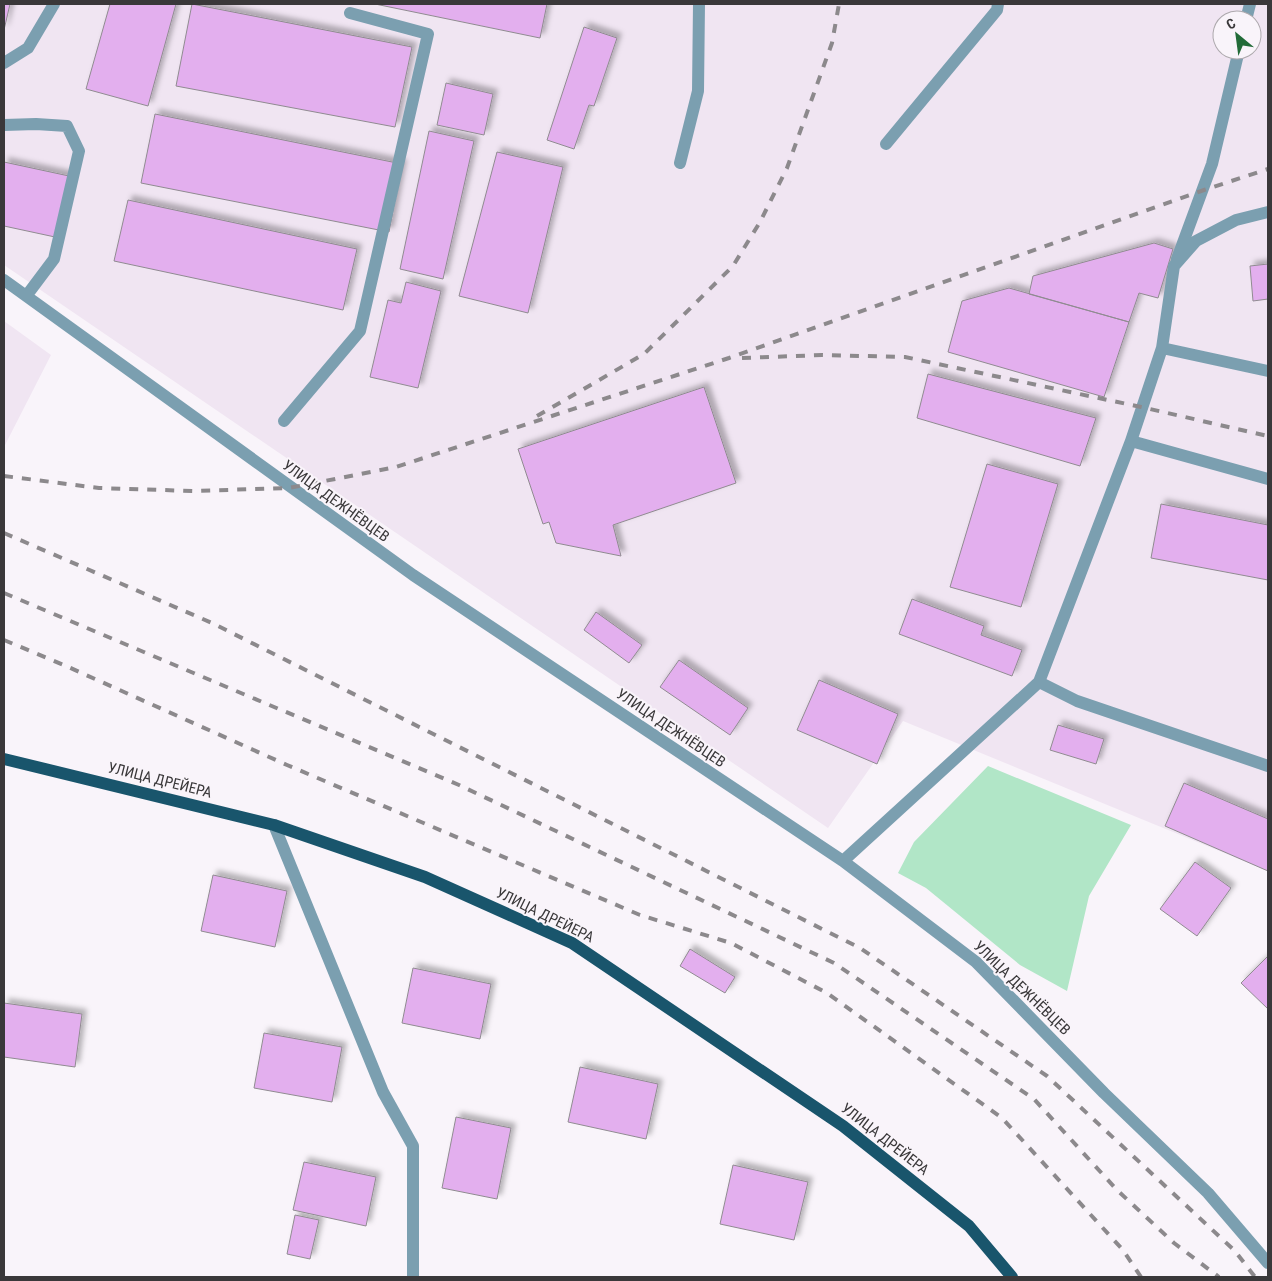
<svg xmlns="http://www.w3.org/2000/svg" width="1272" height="1281" font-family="'Roboto Condensed',sans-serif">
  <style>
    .built { fill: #f0e5f2; fill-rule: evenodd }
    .green { fill: #b1e6c7 }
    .building { fill: #e3afee; stroke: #908b91; filter: url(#shadow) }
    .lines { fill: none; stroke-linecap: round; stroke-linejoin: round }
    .minor { stroke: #7b9fb0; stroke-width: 12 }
    .major { stroke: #19556c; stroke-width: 12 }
    .rail { stroke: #8c898c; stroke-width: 4; stroke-dasharray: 9 9; stroke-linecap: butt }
    .labels { text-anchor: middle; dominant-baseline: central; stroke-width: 4; stroke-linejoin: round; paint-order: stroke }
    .street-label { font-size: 15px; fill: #3a383a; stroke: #f9f4fa }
  </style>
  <defs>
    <filter id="shadow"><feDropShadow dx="4.5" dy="-4.5" stdDeviation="2.5" flood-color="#0004"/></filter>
  </defs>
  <rect width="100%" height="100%" fill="#f9f4fa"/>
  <path class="built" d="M4 4H1268V871L903 721 828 828 4 265ZM1222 20H1252V50H1222Z
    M4 321 51 355 4 447Z"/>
  <path class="green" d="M988 766 1131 825 1089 896 1067 991 1020 965 926 888 898 873 914 842Z"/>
  <path class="building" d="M4 4H10L4 30Z
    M110 4H176L148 106 86 89Z
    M192 4 412 47 395 127 176 86Z
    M375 4H547L540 38Z
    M584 27 617 38 594 106 589 105 574 149 547 140Z
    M446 83 493 94 484 135 437 125Z
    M155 114 402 164 389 232 141 183Z
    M429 131 474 141 443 279 400 269Z
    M497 152 563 167 528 313 459 296Z
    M4 162 69 176 55 237 4 226Z
    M128 200 357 249 343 310 114 261Z
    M1154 243 1173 249 1158 298 1139 293 1129 322 1029 294 1033 276Z
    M1268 264V299L1253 301 1250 266Z
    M406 282 441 291 418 388 370 377 388 300 401 303Z
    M1009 288 1129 322 1104 397 948 352 962 301Z
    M928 374 1096 418 1080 466 917 418Z
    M704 387 736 483 613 525 621 556 556 543 549 522 543 524 518 449Z
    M987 464 1058 484 1021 607 950 587Z
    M1161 504 1268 525V580L1151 558Z
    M912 599 984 626 981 635 1022 650 1012 676 899 634Z
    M596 612 642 645 629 663 584 630Z
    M679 660 748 708 730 735 660 687Z
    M819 680 898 714 877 764 797 730Z
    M1058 725 1104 739 1096 764 1050 750Z
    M1184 783 1268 819V871L1165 826Z
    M1195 862 1231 888 1197 936 1160 909Z
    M213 875 287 891 275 947 201 931Z
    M690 949 735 977 725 993 680 966Z
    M1268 956V1009L1241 983Z
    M413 968 491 984 480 1039 402 1023Z
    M4 1003 82 1014 75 1067 4 1057Z
    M264 1033 342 1047 332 1102 254 1088Z
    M580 1067 658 1084 646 1139 568 1122Z
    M456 1117 511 1128 497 1199 442 1188Z
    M304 1162 376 1177 366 1226 293 1210Z
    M733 1165 808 1182 794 1240 720 1224Z
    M295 1215 319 1220 310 1259 287 1254Z"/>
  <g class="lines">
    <path class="minor" d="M1246 20 1250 4
      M4 63 28 48 54 4
      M4 125 36 124 67 126 79 151 54 259 27 295
      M886 144 997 10 998 4
      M680 163 698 91 699 4
      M1177 259 1212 164 1239 50
      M4 280 413 575 843 861 976 962 1104 1093 1208 1193 1268 1263
      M1162 348 1268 371
      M284 421 360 331 428 34 350 13
      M1131 441 1268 479
      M1039 682 1077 701 1268 766
      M274 825 383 1092 413 1146V1277
      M843 861 1039 682 1131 441 1162 348 1174 266 1196 241 1236 220 1268 212"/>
    <path class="major" d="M4 759 274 825 425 877 572 943 843 1126 969 1226 1012 1277"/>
    <path class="rail" d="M742 358 822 355 905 357 1141 407 1268 436
      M537 416 644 354 733 266 760 222 787 168 832 43 839 4
      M4 476 99 488 193 491 289 488 396 467 729 358 1204 190 1268 169
      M4 533 212 623 860 948 1047 1076 1235 1251 1255 1277
      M4 593 459 785 834 963 1034 1099 1117 1190 1174 1243 1219 1277
      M4 640 66 666 287 765 640 915 731 943 827 993 1002 1118 1123 1250 1141 1277"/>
  </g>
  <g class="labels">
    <g class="street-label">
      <text transform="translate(336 501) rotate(36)">УЛИЦА ДЕЖНЁВЦЕВ</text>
      <text transform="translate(671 728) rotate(34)">УЛИЦА ДЕЖНЁВЦЕВ</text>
      <text transform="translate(160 780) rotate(14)">УЛИЦА ДРЕЙЕРА</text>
      <text transform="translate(545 915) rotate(26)">УЛИЦА ДРЕЙЕРА</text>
      <text transform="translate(1022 988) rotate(44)">УЛИЦА ДЕЖНЁВЦЕВ</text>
      <text transform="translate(885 1139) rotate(38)">УЛИЦА ДРЕЙЕРА</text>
    </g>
  </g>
  <rect width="1272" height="1281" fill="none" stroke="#3a383a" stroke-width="10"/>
  <g transform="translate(1237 35) rotate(331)"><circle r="24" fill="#f9f4fa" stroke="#ada9ad"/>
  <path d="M0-4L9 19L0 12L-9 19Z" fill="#226b38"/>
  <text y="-8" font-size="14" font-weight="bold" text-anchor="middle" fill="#3a383a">С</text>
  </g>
</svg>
